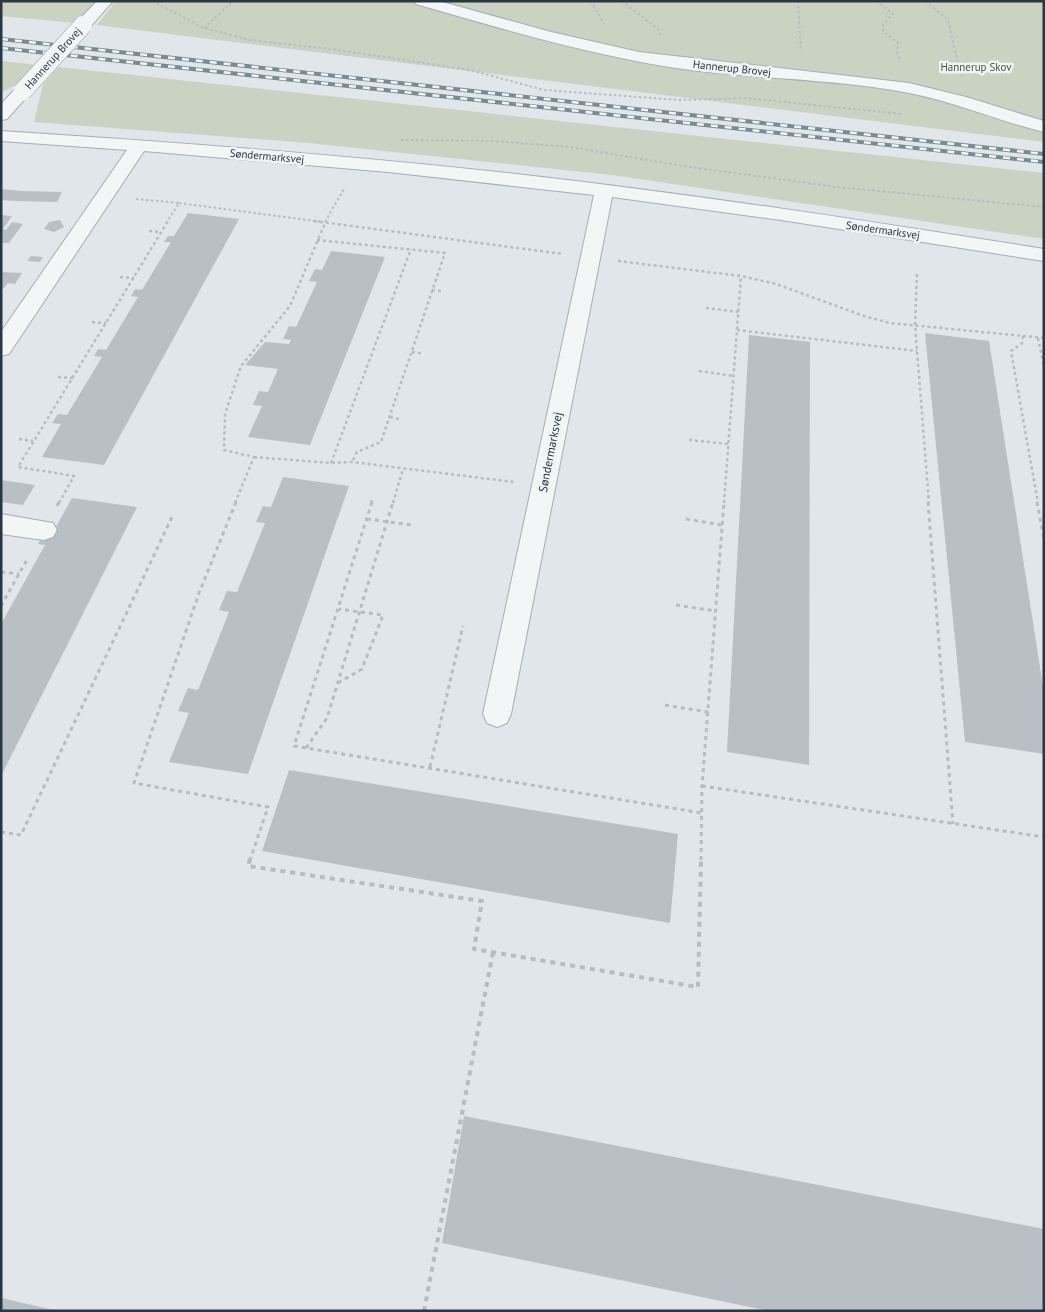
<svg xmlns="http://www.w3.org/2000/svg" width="1045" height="1312" font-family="'PT Sans',sans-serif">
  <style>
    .green { fill: #cad2c2 }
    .building { fill: #b8c0c5 }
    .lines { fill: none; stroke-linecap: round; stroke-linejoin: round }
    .minor-casing { stroke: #a5aeb3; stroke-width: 2 }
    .path-far3 { stroke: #b6bdc0; stroke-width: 2; stroke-dasharray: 2.5 2.5; stroke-linecap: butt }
    .path-far2 { stroke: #b6bdc0; stroke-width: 2.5; stroke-dasharray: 3 3; stroke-linecap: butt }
    .path-far1 { stroke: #b6bdc0; stroke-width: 3; stroke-dasharray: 4 4; stroke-linecap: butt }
    .path { stroke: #b6bdc0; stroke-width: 4; stroke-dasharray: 5 5; stroke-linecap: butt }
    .minor { fill: #f3f6f7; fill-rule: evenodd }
    .rail-casing { stroke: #7a8992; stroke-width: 4 }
    .rail { stroke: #f0f4f6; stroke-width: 2.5; stroke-dasharray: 7; stroke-linecap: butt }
    .minor-bridge-casing { stroke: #a5aeb3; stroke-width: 19; stroke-linecap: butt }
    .minor-bridge { stroke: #f3f6f7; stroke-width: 18 }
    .labels { text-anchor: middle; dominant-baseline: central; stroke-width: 5; stroke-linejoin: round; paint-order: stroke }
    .far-street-label { font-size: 11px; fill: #293740; stroke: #f0f4f6 }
    .far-park-label { font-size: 11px; fill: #475b37; stroke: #f0f4f6 }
    .street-label { font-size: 12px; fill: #293740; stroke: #f0f4f6 }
  </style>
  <rect width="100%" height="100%" fill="#e0e6e9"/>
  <path class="green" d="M1 1H98L75 23 1 16Z
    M116 1H1044V142L97 25Z
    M1 61 37 65 21 82 1 93Z
    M58 67 1044 173V239L612 175 309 143 34 122 43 84Z"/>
  <path class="building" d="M1 189 21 191 62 192 57 202 15 201 1 200Z
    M188 213 239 219 104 465 42 457 61 424 52 423 58 414 67 415 102 357 94 356 98 349 106 350 138 297 131 296 135 289 142 290 171 242H164L168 236H174Z
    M1 215 12 216 3 229 6 230 12 222 23 224 9 243H1Z
    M60 220 64 227 54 232 44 229 49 222Z
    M331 251 385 257 310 445 248 437 262 406 253 405 259 391 268 392 278 369 245 365 265 342 289 344 291 340 283 339 289 326 296 327 317 282 309 281 315 269 322 270Z
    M31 256 43 257 40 262 27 261Z
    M1 272 22 273 15 284 8 283 1 291Z
    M925 333 989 341 1044 693V754L965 742Z
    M749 335 810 342 809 765 727 752Z
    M283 477 349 486 248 774 169 762 189 713 178 711 188 688 198 690 229 612 219 610 227 591 237 592 265 523 256 522 263 506 271 507Z
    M1 480 35 485 23 505 1 502Z
    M72 498 137 507 1 776V624L45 545 38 544 43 535 51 536Z
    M289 770 678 834 670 923 262 851Z
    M464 1116 1044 1229V1311H769L442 1243Z
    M1 1298 54 1310V1311H1Z"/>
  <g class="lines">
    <g class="minor-casing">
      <path id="minor" d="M97 1H113L89 28H77L75 25 77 22Z
        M414 1H439L551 32 639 52 909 83 966 97 1044 121V132C998 121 956 102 909 93 830 78 749 79 669 67 583 53 499 28 416 4Z
        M22 87 28 88 31 92 7 119 1 120V104L16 88Z
        M1 131C173 142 345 155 516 174 693 194 868 221 1044 249V261L781 220 612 197 511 714 507 723 497 727 487 723 483 714 594 195 388 172 144 151 9 354 1 356V332L127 150 1 141Z
        M1 514 53 523 57 530 53 537 44 540 1 534Z"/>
    </g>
    <path class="path-far3" d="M152 1 204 28 249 40 331 49 470 70 544 90 679 100 746 98 902 114
      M591 1 604 24
      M622 1 658 29 660 35
      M798 1 801 51
      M876 1 893 14 883 25V31L898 43 897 52 900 62
      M926 1 948 20 961 76
      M204 28 233 1
      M401 140 491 141 571 147 683 166 837 187 1044 207
      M136 199 179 203 167 222
      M179 203 323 222
      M325 222 344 189"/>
    <path class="path-far2" d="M314 221 563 254
      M149 231 161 232
      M317 240 445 253 381 442 357 452 352 462
      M618 261 741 276 776 284 864 316 890 323 1044 338
      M917 274 915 325 929 503
      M120 277 134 278
      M432 290 441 291
      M706 308 738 312
      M92 322 106 323
      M737 330 917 351
      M1023 336 1022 343 1011 351 1038 503
      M1038 338 1044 366
      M412 352 421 353
      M699 371 734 376
      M58 377 73 378
      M390 417 399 419
      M19 439 33 441
      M689 440 729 444
      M254 457 331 463 352 462 514 482
      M331 463 411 249
      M59 503 74 476 18 467 168 221
      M235 503 254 457 224 450 225 414 241 366 290 306 326 221
      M371 503 373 498
      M393 503 403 469
      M724 503 741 276"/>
    <path class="path-far1" d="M236 502 199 593 134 783 268 807 250 860
      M372 502 294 746 702 813
      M928 502 953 824
      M1037 502 1044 540
      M57 506 59 502
      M367 519 412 525
      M686 519 722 525
      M1 572 19 574
      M676 605 716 611
      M1 606 28 558
      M338 683 362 669 383 615 339 609
      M665 705 708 712
      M306 748 327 718 393 502
      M430 767 463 626
      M702 786 1044 837
      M1 832 21 835 173 515
      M701 860 702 786 724 502"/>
    <path class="path" d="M250 859 248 866 482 901 474 949 698 987 701 859
      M424 1311 493 952"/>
    <use href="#minor" class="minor"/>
    <g class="rail-casing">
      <path id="rail" d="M1 39 1044 154
        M1 48 1044 162"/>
    </g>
    <use href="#rail" class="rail"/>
    <g class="minor-bridge-casing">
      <path id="minor-bridge" d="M22 92 83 25"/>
    </g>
    <use href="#minor-bridge" class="minor-bridge"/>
  </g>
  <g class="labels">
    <g class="far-street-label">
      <text transform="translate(53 58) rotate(-48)">Hannerup Brovej</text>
      <text transform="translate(732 68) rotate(6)">Hannerup Brovej</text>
      <text transform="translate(267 156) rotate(5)">Søndermarksvej</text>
      <text transform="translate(883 230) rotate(8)">Søndermarksvej</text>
    </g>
    <g class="far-park-label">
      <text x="976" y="67">Hannerup Skov</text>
    </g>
    <g class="street-label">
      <text transform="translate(550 452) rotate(-79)">Søndermarksvej</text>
    </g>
  </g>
  <rect width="1045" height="1312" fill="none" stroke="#293740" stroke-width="5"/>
</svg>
